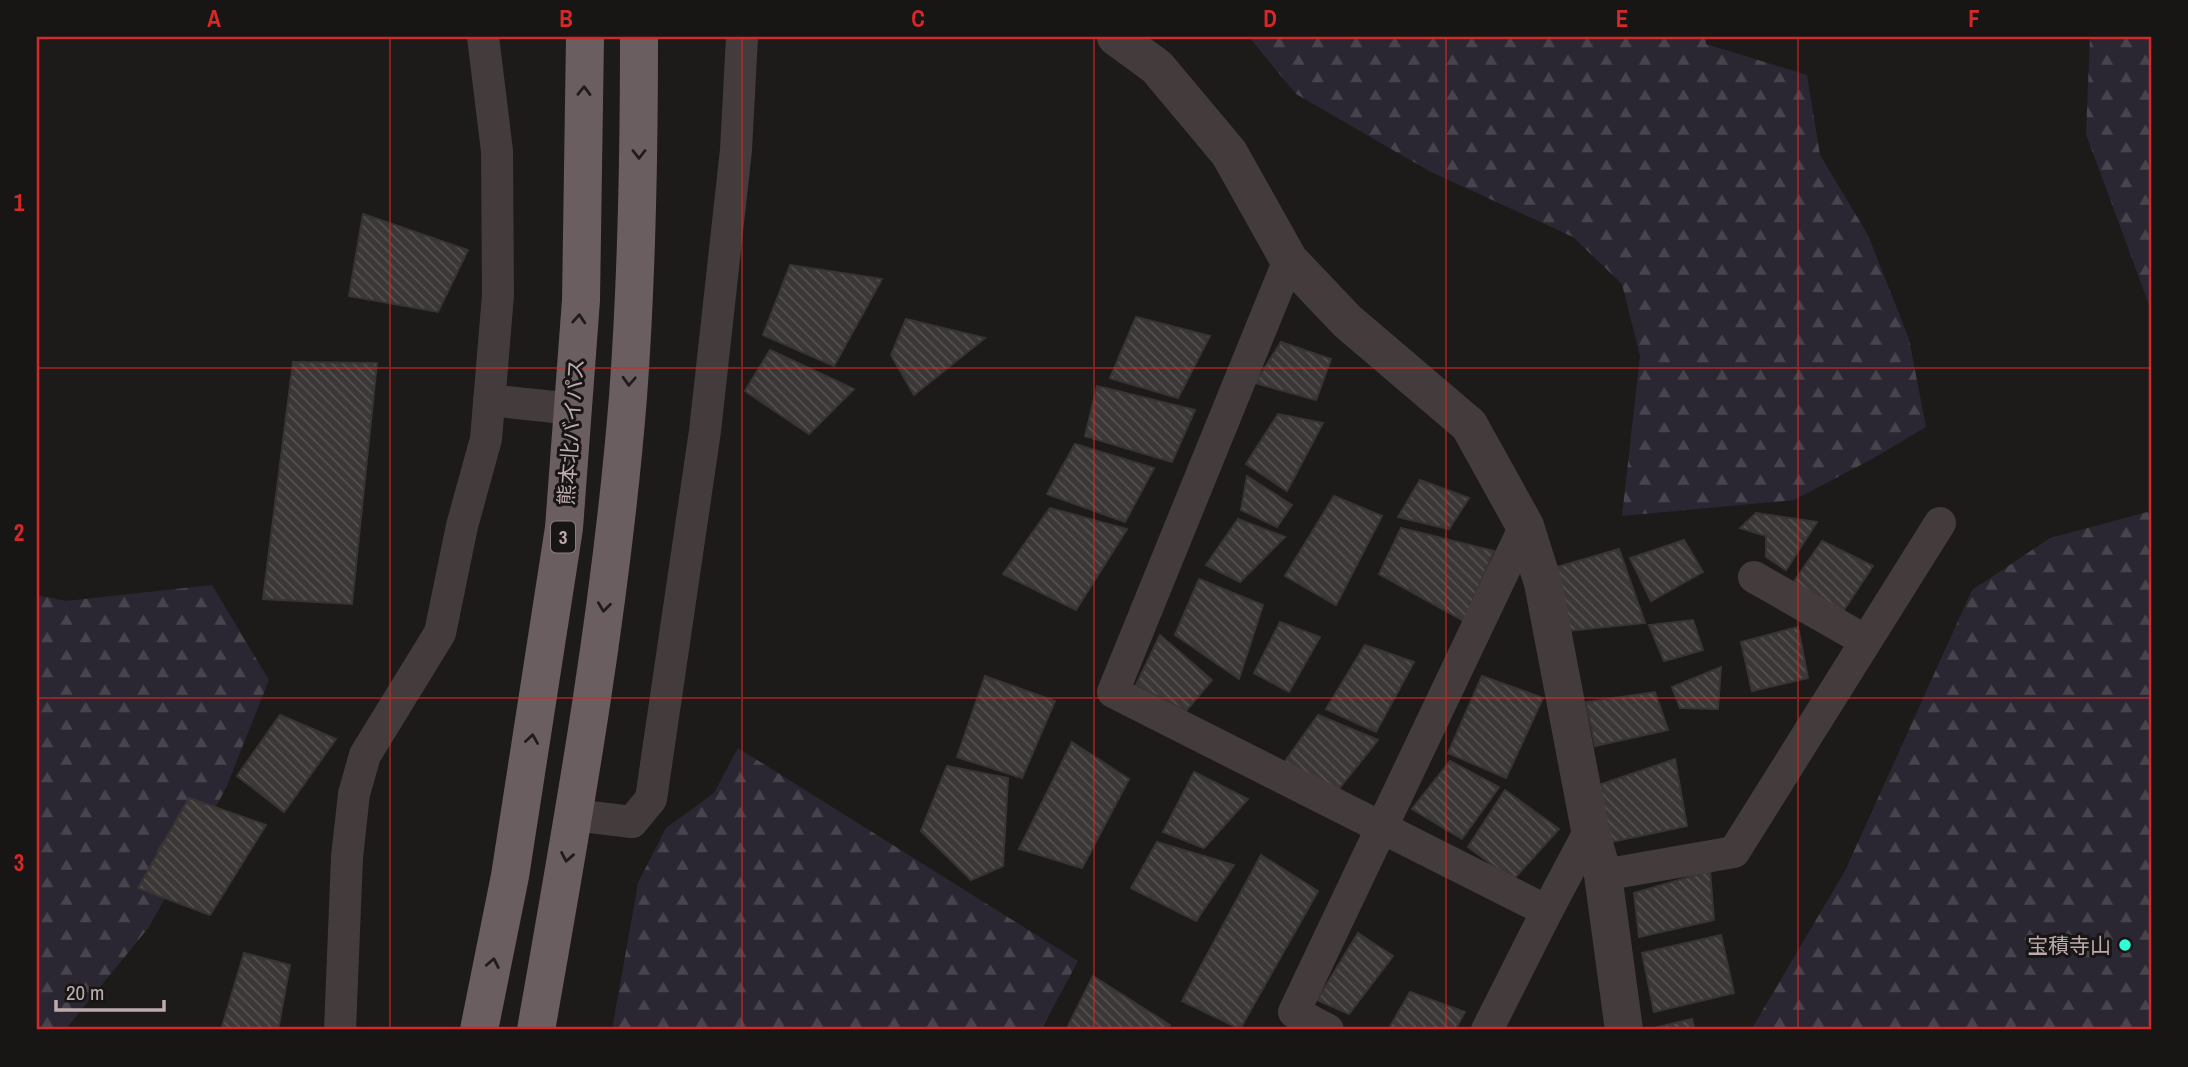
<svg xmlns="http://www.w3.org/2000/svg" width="2188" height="1067" font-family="'Archivo Narrow','Noto Sans JP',sans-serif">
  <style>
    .forest { fill: url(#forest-firs) }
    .building { fill: url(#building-back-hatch); stroke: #393434; stroke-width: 2 }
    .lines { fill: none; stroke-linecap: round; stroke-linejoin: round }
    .minor { stroke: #443c3c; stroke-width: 32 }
    .tertiary { stroke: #443c3c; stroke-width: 38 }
    .trunk { stroke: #6a5e60; stroke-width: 38 }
    .oneway { stroke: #201c1c }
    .grid { fill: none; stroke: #d62828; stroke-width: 2; stroke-opacity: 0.55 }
    .poi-dot { fill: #2fffd7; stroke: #181515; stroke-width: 2.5 }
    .labels { text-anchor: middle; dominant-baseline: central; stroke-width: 6; stroke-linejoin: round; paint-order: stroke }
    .shield { fill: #181515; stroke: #8c7e80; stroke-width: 2 }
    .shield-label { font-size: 19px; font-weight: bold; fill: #bdabae }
    .street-label { font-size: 21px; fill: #bdabae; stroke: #181515 }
    .poi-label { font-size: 21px; fill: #bdabae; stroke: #181515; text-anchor: end }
    .neatline { fill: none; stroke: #d62828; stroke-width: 2.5 }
    .grid-label { font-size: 23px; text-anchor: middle; font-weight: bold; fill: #d62828 }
  </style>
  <defs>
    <pattern id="forest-firs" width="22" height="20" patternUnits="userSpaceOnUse" patternTransform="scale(1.75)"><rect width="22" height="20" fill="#2a2732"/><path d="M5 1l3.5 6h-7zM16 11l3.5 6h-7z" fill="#47444d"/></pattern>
    <pattern id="building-back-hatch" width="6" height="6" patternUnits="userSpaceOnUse" patternTransform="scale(1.75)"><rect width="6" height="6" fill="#3c3737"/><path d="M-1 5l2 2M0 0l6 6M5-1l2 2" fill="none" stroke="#565151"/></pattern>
  </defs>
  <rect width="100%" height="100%" fill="#1d1a1a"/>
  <path class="forest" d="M1249 37H1706V44L1807 75 1820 155 1868 235 1909 339 1926 427 1872 459 1794 500 1622 516 1640 356 1622 284 1573 237 1431 172 1296 94Z
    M2090 37H2151V310L2086 134Z
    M2151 511V1030H1751L1845 871 1972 590 2050 538Z
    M212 585 269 680 226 788 149 927 65 1030H37V595L66 601Z
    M738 748 1078 961 1041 1030H612L638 883 666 828 714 793Z"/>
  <path class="building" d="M363 214 468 250 438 312 349 296Z
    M790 265 882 279 834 366 763 335Z
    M1136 317 1210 336 1178 398 1110 378Z
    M906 319 985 338 914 395 891 355Z
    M1281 342 1331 359 1316 400 1255 383Z
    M770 350 854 389 809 434 745 391Z
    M293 362 377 363 352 604 263 599Z
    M1097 386 1195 410 1172 462 1085 436Z
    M1278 414 1323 423 1287 491 1246 464Z
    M1075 444 1154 468 1125 522 1047 494Z
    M1247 476 1292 505 1277 527 1241 510Z
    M1420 480 1469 498 1449 529 1398 517Z
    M1334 496 1382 516 1336 605 1285 576Z
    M1050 508 1127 529 1076 610 1003 574Z
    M1756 513 1817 522 1786 570 1766 557V536L1740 528Z
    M1238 519 1285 537 1240 582 1206 565Z
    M1401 528 1494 551 1464 621 1379 574Z
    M1684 540 1703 572 1651 601 1630 558Z
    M1822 541 1873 566 1842 613 1790 587Z
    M1619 549 1645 623 1568 631 1557 567Z
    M1199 579 1263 605 1239 679 1175 635Z
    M1693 620 1703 650 1664 661 1649 625Z
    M1280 622 1320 637 1289 692 1254 673Z
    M1798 627 1808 678 1752 691 1741 642Z
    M1160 635 1212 680 1186 711 1136 685Z
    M1365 645 1414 662 1376 732 1326 709Z
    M1721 667 1718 709 1680 708 1672 687Z
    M985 676 1055 701 1022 778 957 757Z
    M1482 676 1543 698 1506 778 1448 753Z
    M1655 692 1668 730 1595 746 1586 702Z
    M280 715 336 739 284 812 237 776Z
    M1318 715 1378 740 1334 795 1281 767Z
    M1072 742 1129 779 1082 868 1019 849Z
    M1675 759 1687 826 1611 842 1596 786Z
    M1450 761 1499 787 1462 839 1412 809Z
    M947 766 1008 778 1003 866 971 880 921 831Z
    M1194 772 1248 799 1204 848 1163 832Z
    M1505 790 1559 829 1513 880 1468 847Z
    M189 798 266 825 210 915 138 888Z
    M1157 842 1234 865 1196 921 1131 888Z
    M1261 855 1318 891 1240 1029 1182 1001Z
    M1710 871 1714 920 1639 937 1634 893Z
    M1358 933 1393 956 1349 1014 1317 1000Z
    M1721 935 1734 993 1654 1012 1642 953Z
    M244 953 290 965 278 1030H221Z
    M1093 976 1170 1025 1167 1030H1066Z
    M1410 992 1465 1012 1455 1030H1388Z
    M1692 1019 1695 1030 1650 1029Z"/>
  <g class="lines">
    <path class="minor" d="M1289 260 1113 692 1547 911
      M489 400 573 409
      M1754 577 1866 641
      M574 815 632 822 651 799 705 431 736 150 742 37
      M1603 875 1734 852 1940 523
      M340 1030 347 857 354 794 365 755 440 633 462 526 486 439 498 295 497 151 483 37
      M1328 1030 1294 1012 1525 526
      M1487 1030 1547 911 1590 830"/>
    <path class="tertiary" d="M1116 37 1157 67 1229 153 1289 260 1347 321 1469 425 1525 526 1543 583 1590 830 1603 875 1624 1030"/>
    <path class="trunk" d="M479 1030 510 876 564 528 581 300 585 37
      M536 1030C573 820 611 609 628 397 637 277 639 157 639 37"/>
  </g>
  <defs><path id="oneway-chevron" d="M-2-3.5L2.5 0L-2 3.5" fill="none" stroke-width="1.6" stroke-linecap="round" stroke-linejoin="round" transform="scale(1.75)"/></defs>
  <g class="oneway">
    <use href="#oneway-chevron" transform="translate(584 91) rotate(-89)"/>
    <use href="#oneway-chevron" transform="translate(639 154) rotate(90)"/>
    <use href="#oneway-chevron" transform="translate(579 319) rotate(-86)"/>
    <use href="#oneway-chevron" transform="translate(629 381) rotate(93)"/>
    <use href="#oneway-chevron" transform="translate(604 607) rotate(97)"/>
    <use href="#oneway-chevron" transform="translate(532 739) rotate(-81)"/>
    <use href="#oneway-chevron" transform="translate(567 857) rotate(100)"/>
    <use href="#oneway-chevron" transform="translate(493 963) rotate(-79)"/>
  </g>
  <path class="grid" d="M390 37V1030M742 37V1030M1094 37V1030M1446 37V1030M1798 37V1030M37 368H2151M37 698H2151"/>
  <circle class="poi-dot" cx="2125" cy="945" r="7"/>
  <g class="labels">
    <rect class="shield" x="551" y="521.5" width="24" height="31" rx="5"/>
    <g class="shield-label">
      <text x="563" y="537">3</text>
    </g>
    <g class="street-label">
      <text transform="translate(571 432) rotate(-86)">熊本北バイパス</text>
    </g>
    <g class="poi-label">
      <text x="2111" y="945">宝積寺山</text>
    </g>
  </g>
  <rect width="2188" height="1067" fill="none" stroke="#181515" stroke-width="77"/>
  <path d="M56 1000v10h108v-10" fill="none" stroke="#bdabae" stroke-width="3.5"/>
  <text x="66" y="1000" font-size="21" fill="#bdabae" stroke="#181515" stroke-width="5" paint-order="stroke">20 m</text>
  <rect x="38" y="38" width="2112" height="990" class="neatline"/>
  <g class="grid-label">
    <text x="214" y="27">A</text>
    <text x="566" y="27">B</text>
    <text x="918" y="27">C</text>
    <text x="1270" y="27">D</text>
    <text x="1622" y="27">E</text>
    <text x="1974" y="27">F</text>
    <text x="19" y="211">1</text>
    <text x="19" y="541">2</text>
    <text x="19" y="871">3</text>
  </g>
</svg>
